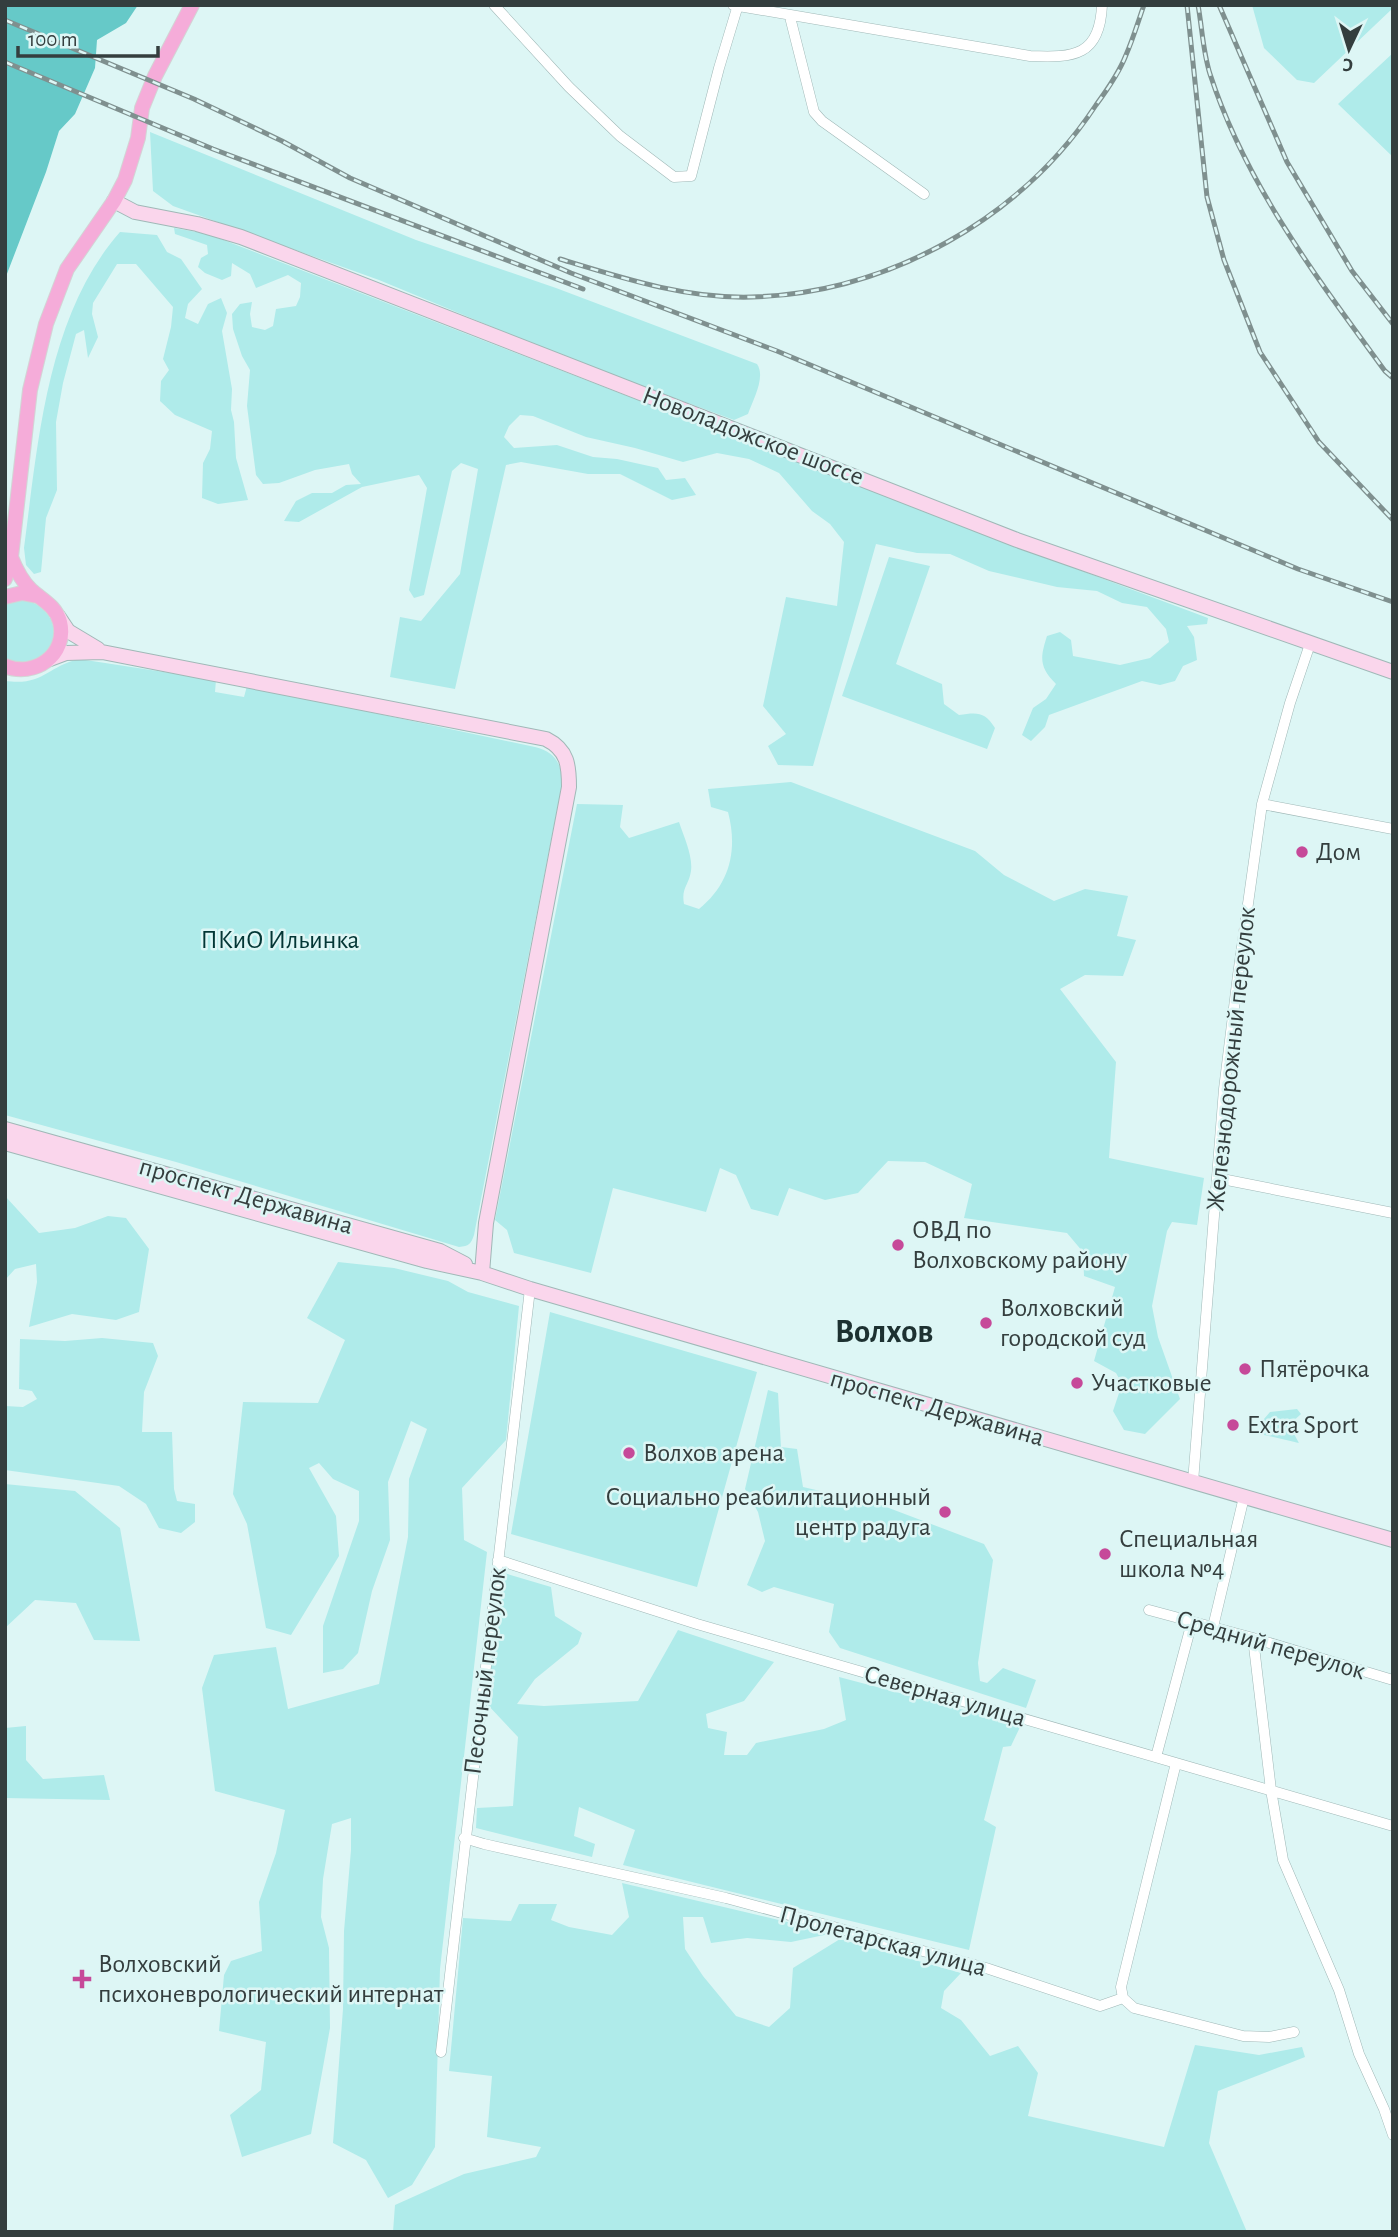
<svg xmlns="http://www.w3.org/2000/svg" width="1398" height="2237" font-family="'Alegreya Sans',sans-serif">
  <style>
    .green { fill: #afebea }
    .water { fill: #66c9c8 }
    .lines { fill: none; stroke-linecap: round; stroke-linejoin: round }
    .minor-casing { stroke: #a0b8b7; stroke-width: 11 }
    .secondary-casing { stroke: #a0b8b7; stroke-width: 16 }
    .primary-casing { stroke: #d2d5d5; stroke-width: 16 }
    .minor { stroke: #fff; stroke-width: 10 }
    .secondary { stroke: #fad6ec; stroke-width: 14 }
    .primary { stroke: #f5acd9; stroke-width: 14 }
    .rail-casing { stroke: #7f908f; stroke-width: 5 }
    .rail { stroke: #ddf6f5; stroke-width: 2.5; stroke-dasharray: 8; stroke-linecap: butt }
    .poi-dot { fill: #c64999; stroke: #ddf6f5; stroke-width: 2.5 }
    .labels { text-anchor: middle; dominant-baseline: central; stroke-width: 5; stroke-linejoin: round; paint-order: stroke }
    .street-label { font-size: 26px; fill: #343e3e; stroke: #ddf6f5 }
    .poi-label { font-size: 26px; fill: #343e3e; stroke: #ddf6f5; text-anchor: start }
    .park-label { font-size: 26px; fill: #033635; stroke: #ddf6f5 }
    .district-label { font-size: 33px; font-weight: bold; fill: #1d3131; stroke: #ddf6f5 }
  </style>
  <rect width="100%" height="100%" fill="#ddf6f5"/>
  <path class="green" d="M1252 5H1393V8L1314 83 1297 80 1264 48Z
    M1393 53V157L1338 104Z
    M150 132 416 240 556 288 757 364C766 377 753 400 748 414L734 420 572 360 379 280 173 206 153 191Z
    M174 228 208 234 1018 547 1208 618 1207 624 1187 626 1194 637 1197 660 1183 666 1175 681 1160 685 1142 681 1049 715 1045 727 1031 741 1022 735 1033 708 1046 699 1056 684C1039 667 1040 658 1047 636L1060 632 1071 640 1073 656 1120 665 1150 658 1169 642 1166 629 1147 607 1122 603 1097 591 1057 587 989 571 950 554 917 553 876 544 813 766 778 765 768 746 786 734 763 706 786 597 837 606 844 542 830 524 812 511 779 473 749 459 717 453 683 462 635 448 586 437 533 416 520 415 509 426 504 437 514 448 557 445 593 457 617 459 658 468 666 480 685 478 696 495 672 500 620 474H588L521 462 506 465 455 689 390 677 400 617 421 621 460 574 478 469 461 463 452 471 424 595 414 598 409 590 427 488 419 475 362 487 299 522 284 521 296 501 312 493H332L346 485 361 484 352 474 349 464 315 470 279 483 263 484 256 475 247 406 250 370 242 356 233 329 232 314 240 304 252 302 250 314 252 327 265 330 273 326 276 309 296 306 300 297 301 283 288 275 256 288 250 274 232 263 231 276 222 280 205 273 198 267 201 258 208 254 207 245 175 234Z
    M120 232 157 235 167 252 181 259 202 289 188 304 185 318 198 324 208 304 221 298 227 313 222 331 232 389 231 410 234 422 236 458 248 500 218 504 202 498 203 463 210 449 212 431 175 415 160 401 161 381 169 370 163 359 171 327 173 307 136 264H117L93 303 92 314 98 337 88 358 84 330 76 334 63 383 56 422 57 490 46 518 41 572 34 574 26 565 24 548C38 442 47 315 120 232Z
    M889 557 930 566 896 664 942 684 944 704 959 715C978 712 985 712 995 728L987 749 842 696Z
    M27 600C76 618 52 679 5 659V605L15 601Z
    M79 659 216 680 215 692 244 697 247 686 535 747C555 752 562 763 562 784L474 1235C471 1244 469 1246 459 1247L176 1162 5 1115V681C44 686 46 667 79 659Z
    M791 782 975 851 1004 875 1054 901 1085 889 1128 896 1117 936 1136 940 1123 976 1085 975 1060 989 1116 1062 1109 1158 1204 1178 1197 1225 1172 1222 1167 1231 1152 1306 1158 1337 1180 1399 1145 1434 1124 1430 1113 1411 1122 1384 1116 1373 1094 1361 1115 1287 1084 1276 1083 1252 1067 1233 964 1218 972 1184 925 1162 888 1161 858 1193 825 1200 789 1188 778 1216 751 1209 736 1175 720 1168 706 1212 613 1188 591 1273 514 1253 507 1230 495 1220 577 804 623 805 620 827 629 838 679 822C684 837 693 856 691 871 689 885 681 888 684 904L699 909C730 884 738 850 728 812L711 807 708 789Z
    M5 1196 39 1233 75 1228 108 1216 126 1218 149 1249 139 1312 116 1320 72 1314 29 1327 37 1282 36 1264 15 1269 5 1280Z
    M338 1262 394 1268 448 1281 468 1292 519 1306 506 1440 462 1488 464 1540 487 1552 440 1969 435 2147 412 2185 388 2198 366 2160 333 2143 343 2009 344 1931 351 1850V1818L332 1824 323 1879 321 1917 329 1948 330 2028 311 2134 242 2157 230 2115 261 2090 266 2042 219 2031 224 1975 231 1961 262 1951 259 1902 276 1853 285 1810 215 1791 202 1688 214 1655 276 1647 288 1709 379 1684 408 1537 409 1479 427 1429 411 1421 388 1482 390 1540 372 1591 358 1653 343 1669 323 1673V1626L359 1521V1491L333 1479 319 1463 309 1468 336 1516 339 1556 291 1635 266 1628 247 1524 233 1494 243 1402 318 1403 345 1340 307 1318Z
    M550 1312 757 1372 697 1587 511 1534Z
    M102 1338 153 1343 158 1356 144 1392 142 1432H172L174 1489 177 1501 195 1504V1522L181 1533 159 1528 146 1504 119 1486 5 1470V1406L23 1407 37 1399 32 1391 19 1389 20 1339 65 1341Z
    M768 1390 778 1393 781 1447 797 1449 803 1487 881 1505 984 1544 993 1560 978 1663 980 1681 987 1683 1003 1668 1036 1680 1026 1708 840 1648 829 1632 834 1604 774 1587 762 1592 747 1585 765 1541 758 1512 745 1489Z
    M1297 1409 1301 1414 1289 1425 1299 1443 1264 1435 1262 1430 1264 1419 1270 1412Z
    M5 1484 75 1491 120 1528 140 1641 94 1640 76 1603 35 1600 5 1628Z
    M504 1573 551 1587 555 1616 582 1633 578 1644 535 1679 517 1704 544 1706 638 1701 678 1630 774 1662 744 1701 706 1714 708 1728 727 1732 724 1755H747L756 1743 824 1729 846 1720 839 1677 1021 1725 1011 1746 1003 1747 984 1820 996 1827 969 1950 623 1865 635 1830 579 1807 574 1836 595 1844 592 1857 476 1828 477 1808 513 1806 518 1737 486 1703Z
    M26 1726V1760L43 1779 104 1775 110 1800 5 1798V1728Z
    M622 1883 821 1930 829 1934 791 1942 747 1938 711 1943 703 1917H683L685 1949 703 1976 736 2016 769 2027 790 2008 793 1968 840 1939 961 1973 944 1991 941 2008 961 2020 990 2056 1018 2046 1038 2073 1028 2116 1164 2147 1195 2045 1259 2055 1302 2047 1305 2057 1218 2091 1209 2143 1247 2232H393L395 2205 464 2174 536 2157 541 2147 487 2137 492 2076 449 2071 463 1918 511 1921 519 1904H557L551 1920 569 1927 612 1935 629 1917Z"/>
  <path class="water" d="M5 5H138L126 23 97 40 95 68 75 114 59 131 46 172 5 279Z"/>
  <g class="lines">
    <g class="minor-casing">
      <path id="minor" d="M494 5 569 87 620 136 674 177 691 176 719 68 738 5
        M733 5 1030 56C1074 58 1100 56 1102 5
        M790 17 814 112 822 121 924 194
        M1262 804 1393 829
        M1217 1178 1393 1213
        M1193 1482 1224 1089 1238 975 1262 804 1290 703 1310 644
        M498 1560 697 1624 1393 1826
        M1149 1610 1253 1638 1393 1680
        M1213 1627 1244 1497
        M1253 1638 1271 1790 1283 1860 1339 1990 1359 2054 1384 2109 1393 2135
        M1156 1757 1192 1622
        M464 1838 484 1844 726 1898 986 1968 1100 2006 1123 1998 1134 2008 1243 2036 1269 2037 1294 2032
        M1123 1998 1121 1987 1176 1763
        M441 2052 530 1289"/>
    </g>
    <g class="secondary-casing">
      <path id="secondary" d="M114 201 135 212 197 224 241 237 1017 540 1393 672
        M58 616 68 631 98 649
        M50 659 66 653 102 652 546 739C568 750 569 766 569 787L486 1223 482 1273
        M5 1129 440 1251 465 1264
        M5 1143 427 1261 482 1273 530 1289 1393 1540"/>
    </g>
    <g class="primary-casing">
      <path id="primary" d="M5 579 11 557 30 390 46 324 67 269 114 201 125 180 138 138 142 108 155 76 192 5
        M5 597 22 593 37 596
        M5 666C34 678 68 655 60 622 56 606 42 600 31 590 21 580 16 570 11 557"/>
    </g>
    <use href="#minor" class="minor"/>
    <use href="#secondary" class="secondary"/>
    <use href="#primary" class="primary"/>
    <g class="rail-casing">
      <path id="rail" d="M1187 5 1207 197 1224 260 1260 352 1319 442 1393 520
        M1198 5C1202 27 1203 52 1210 74 1246 185 1317 278 1385 371L1393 378
        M1219 5 1287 162 1352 271 1393 324
        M5 20 194 99 282 141 350 178 571 273 777 351 1298 569 1393 602
        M5 62 213 149 583 289
        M560 259C622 278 686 299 752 297 888 293 1021 219 1096 105 1107 90 1119 73 1126 55 1133 39 1138 22 1144 5"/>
    </g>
    <use href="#rail" class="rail"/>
  </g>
  <g class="poi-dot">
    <circle cx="1302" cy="852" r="7"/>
    <circle cx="898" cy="1245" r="7"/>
    <circle cx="986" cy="1323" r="7"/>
    <circle cx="1245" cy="1369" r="7"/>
    <circle cx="1077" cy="1383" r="7"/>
    <circle cx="1233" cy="1425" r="7"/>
    <circle cx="629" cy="1453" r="7"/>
    <circle cx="945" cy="1512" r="7"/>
    <circle cx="1105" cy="1554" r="7"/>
    <path d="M78.5 1968.5h7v7h7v7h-7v7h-7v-7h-7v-7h7z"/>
  </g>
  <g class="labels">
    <g class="street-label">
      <text transform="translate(753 436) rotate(21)">Новоладожское шоссе</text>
      <text transform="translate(1231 1059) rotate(-84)">Железнодорожный переулок</text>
      <text transform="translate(246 1196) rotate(16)">проспект Державина</text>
      <text transform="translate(937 1408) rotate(16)">проспект Державина</text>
      <text transform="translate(1271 1645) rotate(16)">Средний переулок</text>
      <text transform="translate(485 1671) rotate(-83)">Песочный переулок</text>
      <text transform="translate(945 1696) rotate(16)">Северная улица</text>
      <text transform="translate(883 1941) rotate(15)">Пролетарская улица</text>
    </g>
    <g class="poi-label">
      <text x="1316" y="852">Дом</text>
      <text x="912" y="1230">ОВД по<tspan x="912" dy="30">Волховскому району</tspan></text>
      <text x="1000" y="1308">Волховский<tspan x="1000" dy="30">городской суд</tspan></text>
      <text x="1259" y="1369">Пятёрочка</text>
      <text x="1091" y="1383">Участковые</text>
      <text x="1247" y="1425">Extra Sport</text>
      <text x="643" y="1453">Волхов арена</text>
      <text x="931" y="1497" text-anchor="end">Социально реабилитационный<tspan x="931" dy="30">центр радуга</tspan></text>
      <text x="1119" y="1539">Специальная<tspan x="1119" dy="30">школа №4</tspan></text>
      <text x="98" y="1964">Волховский<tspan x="98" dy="30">психоневрологический интернат</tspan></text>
    </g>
    <g class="park-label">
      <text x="280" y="940">ПКиО Ильинка</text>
    </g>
    <g class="district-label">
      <text x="884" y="1332">Волхов</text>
    </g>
  </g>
  <rect width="1398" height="2237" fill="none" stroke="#343e3e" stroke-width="14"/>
  <g transform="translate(1349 49) rotate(184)" stroke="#ddf6f5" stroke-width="5" paint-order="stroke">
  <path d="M0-5L12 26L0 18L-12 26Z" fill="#343e3e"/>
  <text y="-10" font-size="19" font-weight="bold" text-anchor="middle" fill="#343e3e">С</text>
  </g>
  <path d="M18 46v10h140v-10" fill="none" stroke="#343e3e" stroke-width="3.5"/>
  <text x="28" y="46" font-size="21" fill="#343e3e" stroke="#ddf6f5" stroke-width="5" paint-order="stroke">100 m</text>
</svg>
